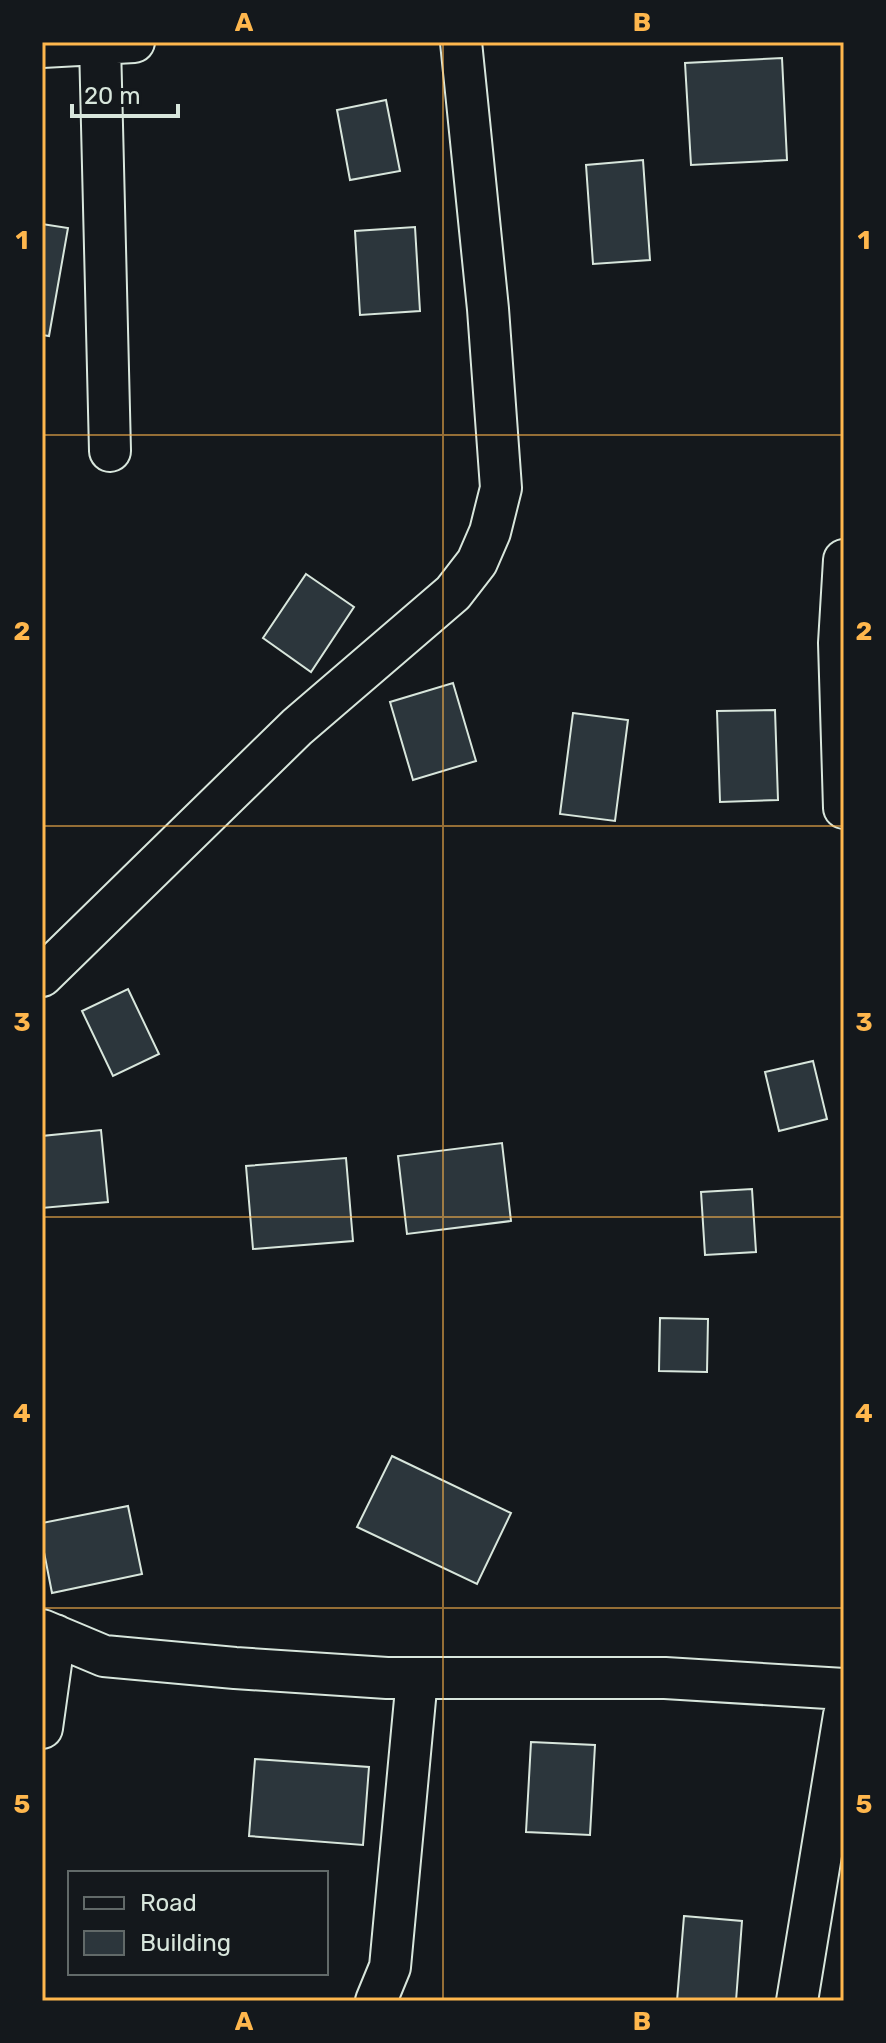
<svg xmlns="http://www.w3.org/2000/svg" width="886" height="2043" font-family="Rubik,sans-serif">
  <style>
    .building { fill: #2c363c; stroke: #d8e6dc; stroke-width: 2 }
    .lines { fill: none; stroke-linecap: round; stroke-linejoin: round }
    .minor-casing { stroke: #d8e6dc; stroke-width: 44 }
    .minor { stroke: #14181c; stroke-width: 40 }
    .grid { fill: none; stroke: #ffb74d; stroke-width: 2; stroke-opacity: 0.55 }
    .neatline { fill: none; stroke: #ffb74d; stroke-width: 3 }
    .grid-label { font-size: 26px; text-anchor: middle; font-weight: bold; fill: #ffb74d }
  </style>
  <rect width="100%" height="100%" fill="#14181c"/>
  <path class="building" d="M782 58 787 160 691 165 685 63Z
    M386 100 400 171 350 180 337 110Z
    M643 160 650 260 593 264 586 165Z
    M42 224 68 228 49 336 42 335Z
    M415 227 420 311 360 315 355 231Z
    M306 574 354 607 311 672 263 638Z
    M453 683 476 761 413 780 390 702Z
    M775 710 778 800 720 802 717 711Z
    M573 713 628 720 615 821 560 814Z
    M128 989 159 1054 113 1076 82 1011Z
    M813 1061 827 1119 779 1131 765 1072Z
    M101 1130 108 1202 42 1208V1136Z
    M502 1143 511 1221 407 1234 398 1156Z
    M346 1158 353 1241 253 1249 246 1166Z
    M752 1189 756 1252 705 1255 701 1192Z
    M660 1318 708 1319 707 1372 659 1371Z
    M392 1456 511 1513 477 1584 357 1527Z
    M128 1506 142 1574 52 1593 42 1542V1523Z
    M531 1742 595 1745 590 1835 526 1832Z
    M255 1759 369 1767 363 1845 249 1836Z
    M684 1916 742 1921 736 2001H677Z"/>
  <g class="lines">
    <g class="minor-casing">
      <path id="minor" d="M100 44 110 451
        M42 47 134 42
        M844 560 839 643 844 808
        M42 976 297 727 453 593 477 562 490 532 501 488 488 309 461 42
        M42 1630 104 1656 235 1668 387 1678H665L844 1689
        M42 1728 55 1635
        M376 2001 390 1967 417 1678
        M797 2001 844 1715"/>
    </g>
    <use href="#minor" class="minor"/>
  </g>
  <path class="grid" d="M443 42V2001M42 435H844M42 826H844M42 1217H844M42 1608H844"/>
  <rect width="886" height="2043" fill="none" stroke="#14181c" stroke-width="88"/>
  <rect x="68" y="1871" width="260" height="104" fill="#14181c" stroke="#626a69" stroke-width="2"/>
  <rect x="84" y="1897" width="40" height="12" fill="#14181c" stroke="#626a69" stroke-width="2"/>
  <text x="140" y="1911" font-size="24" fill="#d8e6dc">Road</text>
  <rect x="84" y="1931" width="40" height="24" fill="#2c363c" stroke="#626a69" stroke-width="2"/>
  <text x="140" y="1951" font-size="24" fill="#d8e6dc">Building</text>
  <path d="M72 104v12h106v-12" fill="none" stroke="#d8e6dc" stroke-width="4"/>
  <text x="84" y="104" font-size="24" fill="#d8e6dc" stroke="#14181c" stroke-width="6" paint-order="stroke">20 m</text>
  <rect x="44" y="44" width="798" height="1955" class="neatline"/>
  <g class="grid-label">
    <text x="244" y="31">A</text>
    <text x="642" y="31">B</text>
    <text x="22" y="249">1</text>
    <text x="864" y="249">1</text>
    <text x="22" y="640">2</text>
    <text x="864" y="640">2</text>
    <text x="22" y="1031">3</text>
    <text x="864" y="1031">3</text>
    <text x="22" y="1422">4</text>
    <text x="864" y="1422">4</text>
    <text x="22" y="1813">5</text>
    <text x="864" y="1813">5</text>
    <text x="244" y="2030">A</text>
    <text x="642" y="2030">B</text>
  </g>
</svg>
